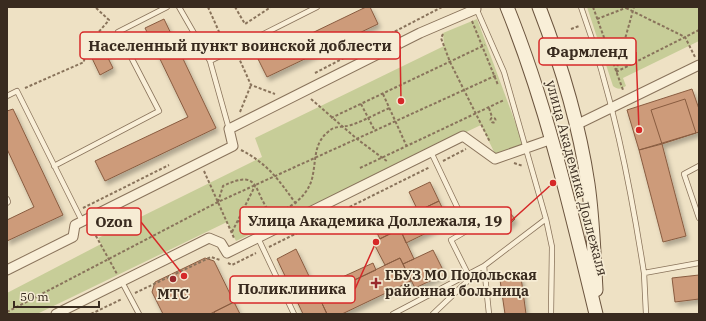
<svg xmlns="http://www.w3.org/2000/svg" width="706" height="321" font-family="'IBM Plex Serif',serif">
  <style>
    .green { fill: #c7cd98 }
    .building { fill: #cd9b7a; stroke: #895c40; filter: url(#shadow) }
    .lines { fill: none; stroke-linecap: round; stroke-linejoin: round }
    .service-casing { stroke: #89735b; stroke-width: 6 }
    .minor-casing { stroke: #89735b; stroke-width: 11 }
    .secondary-casing { stroke: #6b543e; stroke-width: 15 }
    .path { stroke: #89735b; stroke-width: 2; stroke-dasharray: 3 2; stroke-linecap: butt }
    .service { stroke: #f9efd8; stroke-width: 4.5 }
    .minor { stroke: #f9efd8; stroke-width: 9 }
    .secondary { stroke: #f9efd8; stroke-width: 13 }
    .poi-dot { fill: #992a2d; stroke: #f6ecd4; stroke-width: 1.5 }
    .labels { text-anchor: middle; dominant-baseline: central; stroke-width: 3.5; stroke-linejoin: round; paint-order: stroke }
    .street-label { font-size: 14px; fill: #392b1f; stroke: #f6ecd4 }
    .poi-label { font-size: 14px; font-weight: bold; fill: #392b1f; stroke: #f6ecd4; text-anchor: start }
    .leader { fill: none; stroke: #d62828; stroke-width: 1.5 }
    .callout-dot { fill: #d62828; stroke: #f6ecd4; stroke-width: 1.5 }
    .callout { fill: #f6ecd4; stroke: #d62828; stroke-width: 1.5 }
    .callout-label { font-size: 15px; text-anchor: middle; font-weight: bold; fill: #392b1f }
  </style>
  <defs>
    <filter id="shadow"><feDropShadow dx="2.5" dy="4" stdDeviation="2" flood-color="#0004"/></filter>
  </defs>
  <rect width="100%" height="100%" fill="#eee1c4"/>
  <path class="green" d="M587 7H699V41L623 78 626 86C621 89 618 90 613 86Z
    M477 19 524 146 497 158 481 125 236 241 227 222 37 314H7V293L101 244 98 238 262 157 255 138 444 46 443 33Z"/>
  <path class="building" d="M366 7H370L378 24 267 77 258 59Z
    M164 19 216 128 105 181 95 161 188 117 145 28Z
    M103 48 113 68 100 75 90 54Z
    M692 89 699 109V132L639 150 627 110Z
    M685 99 696 133 662 144 651 110Z
    M13 109 63 215 7 241V220L34 207 7 149V111Z
    M662 144 686 236 663 242 639 150Z
    M430 182 439 201 418 211 409 192Z
    M439 201 449 222 406 243 400 229 380 239 376 231Z
    M506 208 515 219 507 227 497 216Z
    M400 229 414 259 403 264 400 258 385 265 373 242Z
    M296 249 319 297 327 314H303L277 259Z
    M433 250 445 274 415 288 403 264Z
    M205 258 214 261 234 302 210 314H163L152 292 155 282Z
    M400 258 411 281 342 314H327L319 297Z
    M373 263 376 270 342 286 338 279Z
    M699 275V299L675 302 672 278Z
    M521 277 526 314H505L500 280Z
    M234 302 240 314H215L214 312Z"/>
  <g class="lines">
    <g class="service-casing">
      <path id="service" d="M179 7 210 61
        M581 7C612 93 630 183 644 273
        M476 8 504 72 546 219 552 247 551 314
        M7 96 17 91 82 221
        M229 129 210 61 317 7
        M431 152 468 230 451 240 468 274
        M54 166 159 111 118 32 167 7
        M699 166 684 174 699 218
        M7 199 8 202 7 203
        M258 238 294 314
        M122 282 139 314
        M393 314 484 266
        M433 314 478 271
        M489 314 484 266 546 219
        M646 314 644 273 699 263"/>
    </g>
    <g class="minor-casing">
      <path id="minor" d="M576 125 699 65
        M7 270 73 237 75 225 233 146 229 129 420 33 476 9
        M56 314 209 238 221 243 227 253 463 136 495 159 552 139"/>
    </g>
    <g class="secondary-casing">
      <path id="secondary" d="M507 7C547 106 571 211 596 314
        M539 7C561 64 579 123 588 184 593 219 594 254 596 290"/>
    </g>
    <path class="path" d="M208 7 220 34 230 40 232 43
      M235 7 245 24 271 7
      M593 7 623 90
      M626 8 685 37 695 57
      M597 19 628 7
      M472 21 498 85
      M571 29 579 26
      M443 34 441 38 450 62 490 142
      M238 56 251 85 275 94
      M616 71 634 7
      M616 72 699 30
      M315 73 442 7
      M25 88 84 62 85 48 109 20 95 7
      M383 94 407 147
      M311 99 357 139 388 162
      M361 104 375 131
      M489 108 492 117
      M240 112 251 85
      M490.5 120a2.5 2.5 0 1 1 5 0a2.5 2.5 0 1 1-5 0Z
      M331 118 485 45
      M241 150C268 164 279 180 296 204
      M443 161 466 149
      M514 163 523 166
      M360 168 504 100
      M204 171 234 238
      M218 202 223 186C263 167 252 194 272 214 291 209 310 195 313 174 316 159 314 143 328 132 335 125 342 128 351 125 364 121 377 113 390 108
      M83 208 169 165
      M237 222 266 207
      M91 227 117 274
      M232 232 255 186
      M269 247 430 167
      M228 263 232 265 256 253
      M135 293 211 257 220 260
      M7 312 218 202 497 75
      M91 314 122 299"/>
    <use href="#service" class="service"/>
    <use href="#minor" class="minor"/>
    <use href="#secondary" class="secondary"/>
  </g>
  <g class="poi-dot">
    <circle cx="173" cy="279" r="4"/>
    <path d="M374 277h4v4h4v4h-4v4h-4v-4h-4v-4h4z"/>
  </g>
  <g class="labels">
    <g class="street-label">
      <text transform="translate(577 178) rotate(75)">улица Академика Доллежаля</text>
    </g>
    <g class="poi-label">
      <text x="385" y="275">ГБУЗ МО Подольская<tspan x="385" dy="16">районная больница</tspan></text>
      <text x="173" y="294" text-anchor="middle">МТС</text>
    </g>
  </g>
  <path class="leader" d="M401 101L400 46M639 130L636 52M553 183L511 221M184 276L141 222M376 242L355 289"/>
  <g class="callout-dot">
    <circle cx="401" cy="101" r="4"/>
    <circle cx="639" cy="130" r="4"/>
    <circle cx="553" cy="183" r="4"/>
    <circle cx="184" cy="276" r="4"/>
    <circle cx="376" cy="242" r="4"/>
  </g>
  <g class="callout">
    <rect x="80" y="32" width="320" height="27" rx="4"/>
    <rect x="539" y="38" width="97" height="27" rx="4"/>
    <rect x="240" y="207" width="271" height="27" rx="4"/>
    <rect x="87" y="208" width="54" height="27" rx="4"/>
    <rect x="230" y="276" width="125" height="27" rx="4"/>
  </g>
  <g class="callout-label">
    <text x="240" y="51">Населенный пункт воинской доблести</text>
    <text x="587" y="57">Фармленд</text>
    <text x="375" y="226">Улица Академика Доллежаля, 19</text>
    <text x="114" y="227">Ozon</text>
    <text x="292" y="294">Поликлиника</text>
  </g>
  <rect width="706" height="321" fill="none" stroke="#392b1f" stroke-width="16"/>
  <path d="M14 301v6h85v-6" fill="none" stroke="#392b1f" stroke-width="2"/>
  <text x="20" y="301" font-size="12" fill="#392b1f" stroke="#f6ecd4" stroke-width="3" paint-order="stroke">50 m</text>
</svg>
